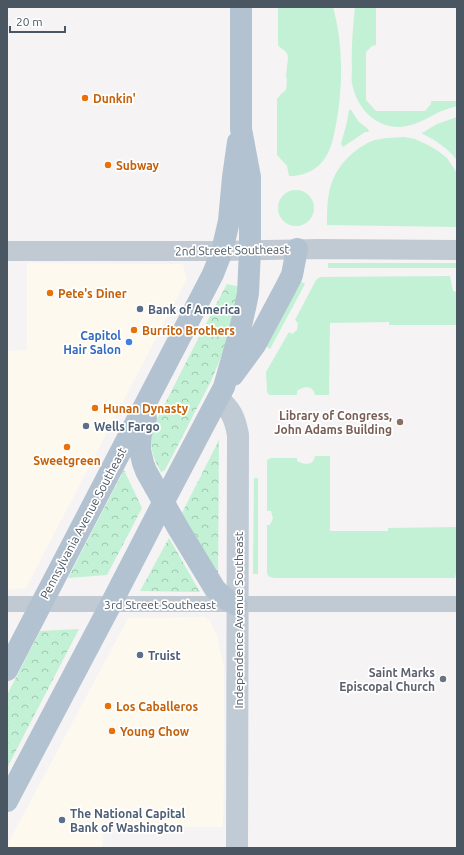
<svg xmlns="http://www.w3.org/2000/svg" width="464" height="855" font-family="Ubuntu,sans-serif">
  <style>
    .commercial { fill: #fdf9ef }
    .green { fill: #c3f1d5 }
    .forest { fill: url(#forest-crowns) }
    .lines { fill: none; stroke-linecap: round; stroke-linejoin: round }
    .minor { stroke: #c1cad2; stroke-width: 16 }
    .tertiary { stroke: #c1cad2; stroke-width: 20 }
    .secondary { stroke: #c1cbd6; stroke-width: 22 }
    .primary { stroke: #b3c2d1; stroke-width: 22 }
    .food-dot { fill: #e8710a; stroke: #fff; stroke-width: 1.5 }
    .service-dot { fill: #5c6f8a; stroke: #fff; stroke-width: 1.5 }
    .shop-dot { fill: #3f7fe0; stroke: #fff; stroke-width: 1.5 }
    .education-dot { fill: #8d6e63; stroke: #fff; stroke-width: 1.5 }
    .worship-dot { fill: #6b7280; stroke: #fff; stroke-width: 1.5 }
    .labels { text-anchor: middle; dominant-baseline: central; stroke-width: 3.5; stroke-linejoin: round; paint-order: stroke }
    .food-label { font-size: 12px; font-weight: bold; fill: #c56008; stroke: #fff; text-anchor: start }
    .street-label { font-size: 12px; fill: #4a5661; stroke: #fff }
    .service-label { font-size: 12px; font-weight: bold; fill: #4e5e75; stroke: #fff; text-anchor: start }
    .shop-label { font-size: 12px; font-weight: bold; fill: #366cbe; stroke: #fff; text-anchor: end }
    .education-label { font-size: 12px; font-weight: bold; fill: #785e54; stroke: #fff; text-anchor: end }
    .worship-label { font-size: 12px; font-weight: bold; fill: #5b616d; stroke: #fff; text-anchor: end }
  </style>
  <defs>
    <pattern id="forest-crowns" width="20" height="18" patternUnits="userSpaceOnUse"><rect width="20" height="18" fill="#c3f1d5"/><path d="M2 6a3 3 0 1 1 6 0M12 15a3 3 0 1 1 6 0" fill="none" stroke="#a0c6b0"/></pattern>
  </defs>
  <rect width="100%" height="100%" fill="#f5f3f3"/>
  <path class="commercial" d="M27 263 183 264 187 279 26 588 7 590V351L27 350Z
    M205 617 209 620 217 635 224 668V776L223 827H119L103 828 102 848H7V845L128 618Z"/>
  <path class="green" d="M278 7H333C343 44 343 82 337 119 334 134 332 151 322 162 315 171 300 177 289 176L287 166 277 155V99L281 94 286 90 287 80 286 76C287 73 286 70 287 67 287 62 290 56 285 51 283 49 280 48 278 45Z
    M355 7H376V45L372 46 366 52V100L376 111H425L431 104V101H457V106C450 108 443 110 437 113 433 115 430 117 426 119 418 123 409 126 400 127 375 128 356 107 352 83 351 79 352 73 352 68 351 48 353 27 355 7Z
    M349 110H351L359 122 368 129 369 132H365L343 147 341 144 347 122Z
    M457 117V160C447 148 437 141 423 134L422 133 437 124Z
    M387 138 404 137 415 139 428 145 438 151 447 158 457 173V227L327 225C327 212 327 198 331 185 337 166 353 149 372 141 377 139 382 139 387 138Z
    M278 208a18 18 0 1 1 36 0a18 18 0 1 1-36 0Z
    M328 263H456V268H328Z
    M450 276 453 291 457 292V325H389V322L330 323 329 395H315C313 385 304 386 297 391V395H270L268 394 267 391 266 372 289 332 292 334 297 330 298 323 295 320 316 280 320 277Z
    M300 281 305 284 270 349 265 346Z
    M315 456H330V531H388V528L457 527V568L455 578H274C269 577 267 576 267 571V525H270L273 518 271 511H267V460L271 458H297V461C305 465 313 466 315 456Z
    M254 478H258V574H253Z"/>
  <path class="forest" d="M227 284 240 287 225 348 211 381 165 470 161 472C154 460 149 448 152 434 155 419 165 404 172 390 190 354 208 319 227 284Z
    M219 440 218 587 182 513Z
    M124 470 142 508 107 575 68 578Z
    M169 538 200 592 140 591Z
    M79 629 7 768V695L40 631Z"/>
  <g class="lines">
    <path class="minor" d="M7 604H457"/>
    <path class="tertiary" d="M7 251H222L318 249 457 250"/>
    <path class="secondary" d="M218 399C231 409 235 418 238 435L237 848"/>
    <path class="primary" d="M233 375 255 345 286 287 292 275 297 249
      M146 418 141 434 140 442V450L143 463 146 471 178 528 215 589C222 597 229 601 237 605
      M7 670 213 274 222 251 229 221 233 177 238 142
      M7 801 111 604 164 501 224 387 238 338 245 308 248 293 250 250V177L241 129V7"/>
  </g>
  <g class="food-dot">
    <circle cx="85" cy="98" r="4"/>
    <circle cx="108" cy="165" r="4"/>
    <circle cx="50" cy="293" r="4"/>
    <circle cx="134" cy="330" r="4"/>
    <circle cx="95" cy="408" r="4"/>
    <circle cx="67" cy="447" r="4"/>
    <circle cx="108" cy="706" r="4"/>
    <circle cx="112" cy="731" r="4"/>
  </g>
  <g class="service-dot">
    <circle cx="140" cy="309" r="4"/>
    <circle cx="86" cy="426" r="4"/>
    <circle cx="140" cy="655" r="4"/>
    <circle cx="62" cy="820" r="4"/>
  </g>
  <circle class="shop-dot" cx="129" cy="342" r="4"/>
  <circle class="education-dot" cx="400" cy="422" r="4"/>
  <circle class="worship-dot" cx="443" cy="679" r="4"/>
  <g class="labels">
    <g class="food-label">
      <text x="93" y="98">Dunkin'</text>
      <text x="116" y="165">Subway</text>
      <text x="58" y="293">Pete's Diner</text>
      <text x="142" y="330">Burrito Brothers</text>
      <text x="103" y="408">Hunan Dynasty</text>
      <text x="67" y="460" text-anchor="middle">Sweetgreen</text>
      <text x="116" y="706">Los Caballeros</text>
      <text x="120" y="731">Young Chow</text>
    </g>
    <g class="street-label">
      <text transform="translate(232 250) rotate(-1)">2nd Street Southeast</text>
      <text transform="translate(83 523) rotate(-62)">Pennsylvania Avenue Southeast</text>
      <text x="160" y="604">3rd Street Southeast</text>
      <text transform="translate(238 620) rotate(-90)">Independence Avenue Southeast</text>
    </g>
    <g class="service-label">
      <text x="148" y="309">Bank of America</text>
      <text x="94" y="426">Wells Fargo</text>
      <text x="148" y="655">Truist</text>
      <text x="70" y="813">The National Capital<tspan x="70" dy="14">Bank of Washington</tspan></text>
    </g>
    <g class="shop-label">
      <text x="121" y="335">Capitol<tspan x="121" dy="14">Hair Salon</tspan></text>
    </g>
    <g class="education-label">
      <text x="392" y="415">Library of Congress,<tspan x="392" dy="14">John Adams Building</tspan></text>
    </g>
    <g class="worship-label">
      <text x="435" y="672">Saint Marks<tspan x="435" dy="14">Episcopal Church</tspan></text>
    </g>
  </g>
  <rect width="464" height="855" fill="none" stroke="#4a5661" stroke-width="16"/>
  <path d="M10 26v6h55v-6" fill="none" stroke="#4a5661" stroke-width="2"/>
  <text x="16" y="26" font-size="12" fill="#4a5661" stroke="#ffffff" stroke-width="3" paint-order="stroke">20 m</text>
</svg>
